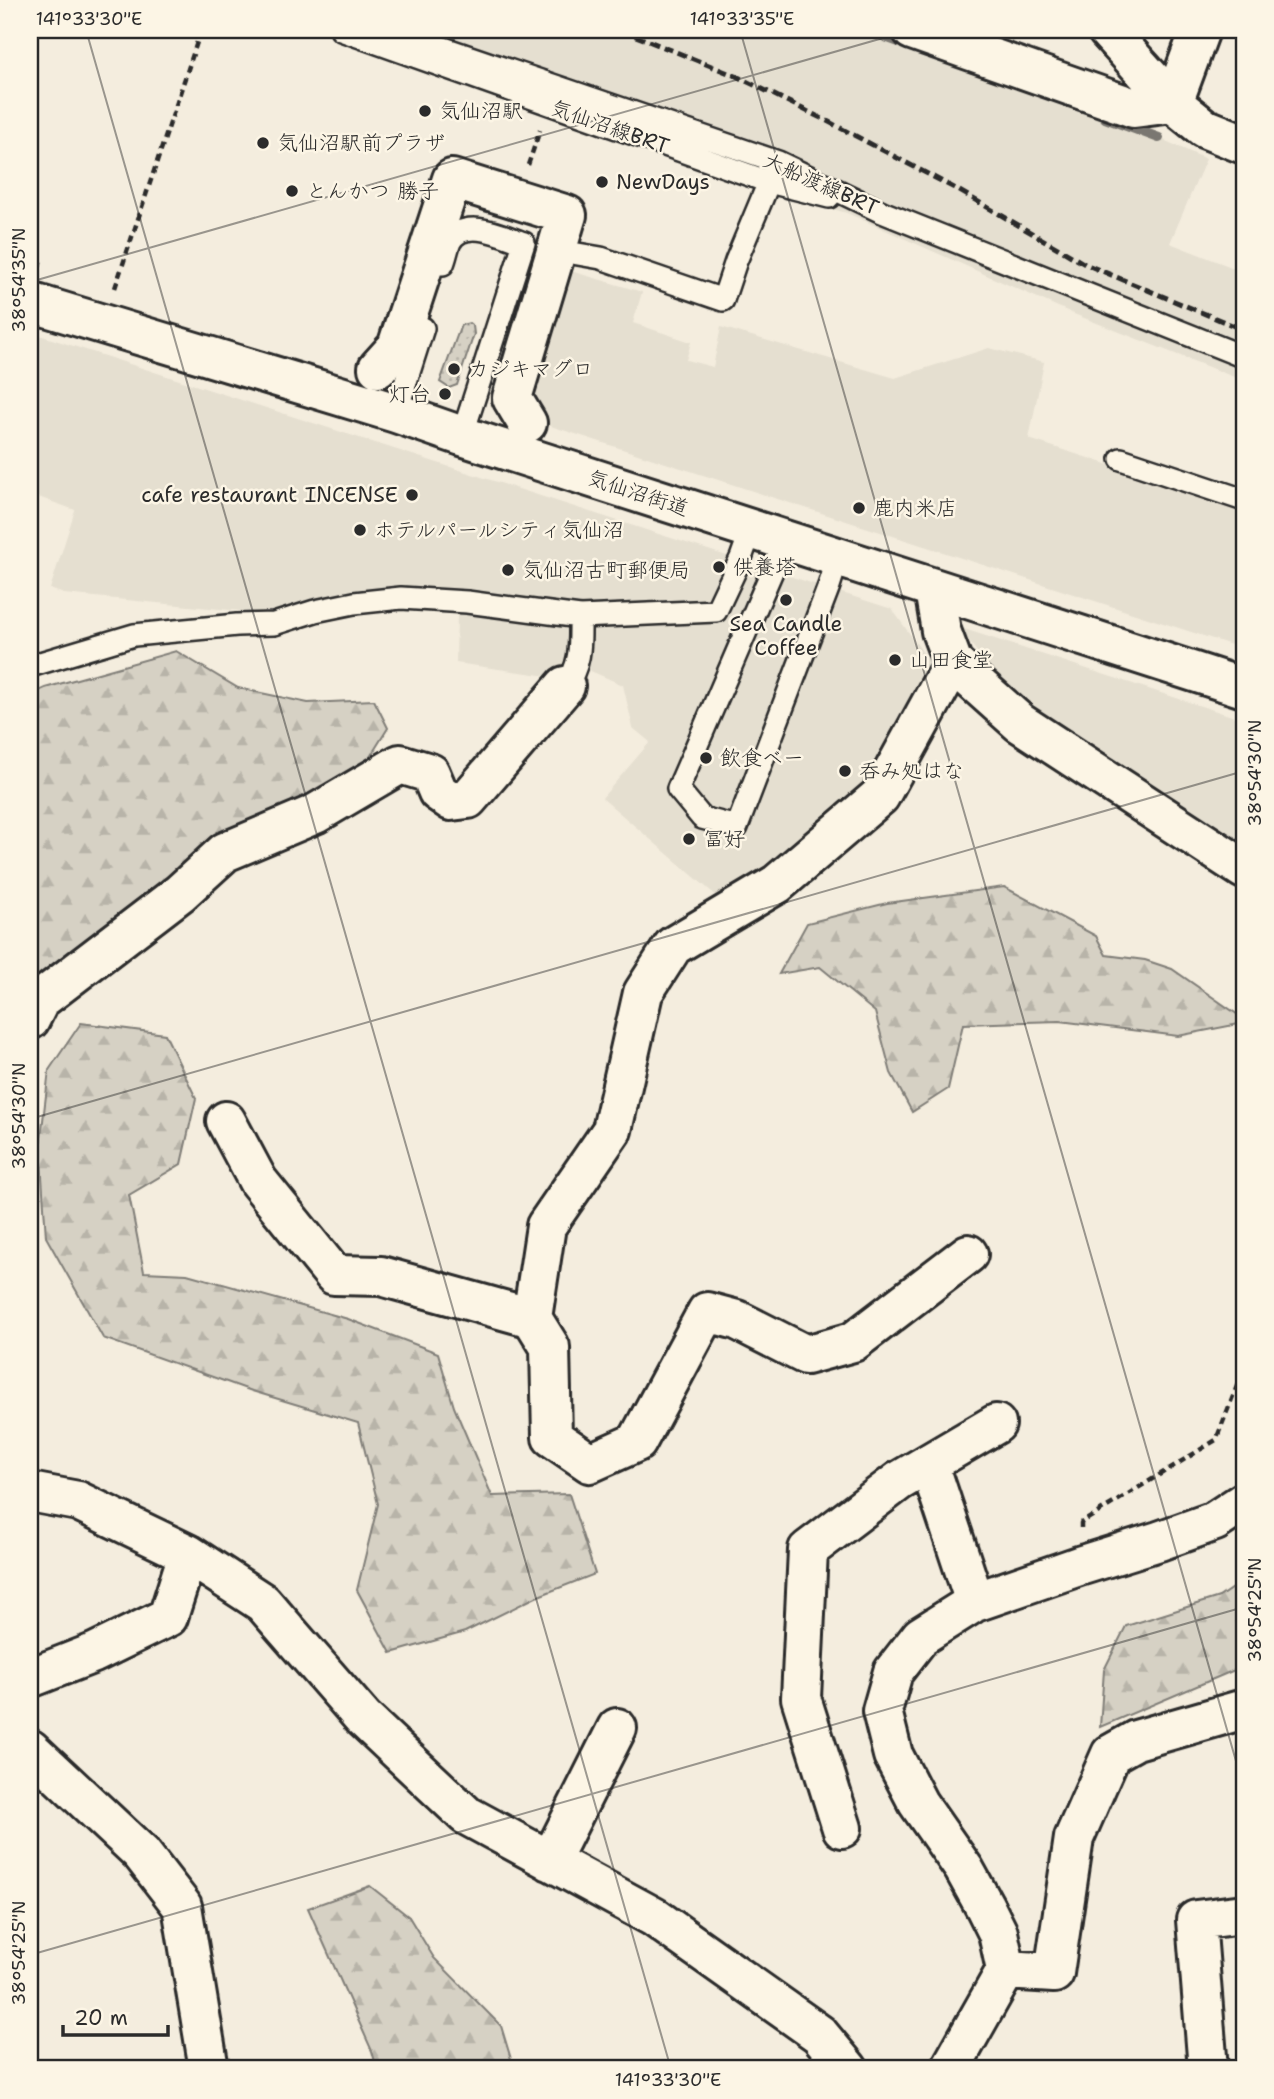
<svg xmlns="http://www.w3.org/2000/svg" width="1274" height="2099" font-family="'Shantell Sans','Klee One',sans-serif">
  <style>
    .built { fill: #e5dfd0 }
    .grass { fill: url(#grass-dots); stroke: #807e78; stroke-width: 2 }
    .forest { fill: url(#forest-firs); stroke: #807e78; stroke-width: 2 }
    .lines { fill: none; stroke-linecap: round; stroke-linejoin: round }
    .stream { stroke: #7a7771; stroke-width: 10 }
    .lane-casing { stroke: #2b2b2b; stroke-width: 26 }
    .street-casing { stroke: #2b2b2b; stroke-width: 44 }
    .secondary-casing { stroke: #2b2b2b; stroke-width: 44 }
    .path { stroke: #2b2b2b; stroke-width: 4.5; stroke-dasharray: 7 5; stroke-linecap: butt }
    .lane { stroke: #fcf5e5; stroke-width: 21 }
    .street { stroke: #fcf5e5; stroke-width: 38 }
    .secondary { stroke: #fcf5e5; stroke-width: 38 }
    .rail { stroke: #2b2b2b; stroke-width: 5; stroke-dasharray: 10 5; stroke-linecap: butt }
    .ticks { fill: none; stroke: #2b2b2b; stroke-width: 2; stroke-opacity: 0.45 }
    .poi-dot { fill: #2b2b2b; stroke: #fcf5e5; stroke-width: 2.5 }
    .labels { text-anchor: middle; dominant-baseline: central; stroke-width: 5; stroke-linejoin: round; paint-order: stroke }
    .poi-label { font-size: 21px; fill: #2b2b2b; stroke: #fcf5e5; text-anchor: start }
    .street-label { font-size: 21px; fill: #2b2b2b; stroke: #fcf5e5 }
    .neatline { fill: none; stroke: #2b2b2b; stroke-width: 2.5 }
    .ticks-label { font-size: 18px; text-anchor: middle; fill: #2b2b2b }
  </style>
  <defs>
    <pattern id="grass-dots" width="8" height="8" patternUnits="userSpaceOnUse" patternTransform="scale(1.75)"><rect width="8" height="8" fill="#d6d1c4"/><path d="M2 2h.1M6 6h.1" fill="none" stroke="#b8b4a9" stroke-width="1.8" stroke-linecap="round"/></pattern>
    <pattern id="forest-firs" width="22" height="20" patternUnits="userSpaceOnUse" patternTransform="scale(1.75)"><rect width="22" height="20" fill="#d6d1c4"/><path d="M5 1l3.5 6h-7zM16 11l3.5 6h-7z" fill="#b8b4a9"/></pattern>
  </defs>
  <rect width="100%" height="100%" fill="#f4edde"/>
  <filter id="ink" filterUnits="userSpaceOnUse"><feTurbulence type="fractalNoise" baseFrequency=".0143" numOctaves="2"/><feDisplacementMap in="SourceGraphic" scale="14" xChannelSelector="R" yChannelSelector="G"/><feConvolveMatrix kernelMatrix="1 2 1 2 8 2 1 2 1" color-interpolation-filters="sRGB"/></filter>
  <g filter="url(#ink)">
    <path class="built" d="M317 30H863L1159 138 1206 159 1170 243 1244 272V381L1074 314 847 213 738 182Z
      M564 269 642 292 633 323 691 342 686 360 713 367 721 327 895 378 989 348 1044 362 1029 439 1244 508V649L529 419 521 389Z
      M30 332 892 609 939 675 870 790 719 898 602 798 650 742 633 728 623 685 586 669 563 678 456 663 457 613 446 608 273 614 64 594 50 589 75 510 30 494Z
      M958 627 1244 720V859L1026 716Z"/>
    <path class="grass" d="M469 323 473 326 474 334 457 385 449 388 440 382 461 325Z"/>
    <path class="forest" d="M176 651 238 688 308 703 374 700 388 728 360 773 197 851 30 1002V695L45 688Z
      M1004 887 1096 936 1106 955 1145 960 1172 969 1244 1019V1023L1178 1036 1060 1021 963 1024 948 1089 912 1112 891 1073 875 1012 820 967 779 974 807 923 887 903Z
      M81 1023 165 1034 196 1098 181 1164 129 1195 144 1272 187 1274 348 1319 438 1353 454 1407 492 1496 569 1494 595 1574 536 1597 465 1632 391 1653 357 1590 378 1504 358 1423 252 1391 103 1338 46 1237 40 1146 49 1070Z
      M1244 1580V1666L1100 1727 1104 1670 1126 1626 1219 1597Z
      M370 1886 409 1917 434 1958 501 2026 514 2069H377L372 2051 308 1908Z"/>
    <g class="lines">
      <path class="stream" d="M866 30 910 46
        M1105 118 1159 138"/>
      <g class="lane-casing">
        <path id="lane" d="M341 30 769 182 829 197
          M391 30 778 162 882 212 1244 357
          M549 249 601 258 723 300 736 261 774 170
          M443 264C446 257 447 249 450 242 464 216 504 236 524 243L462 436
          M396 413 423 328
          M1121 459 1244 500
          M785 541 678 789 702 818 737 827 829 586 838 558
          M30 666 134 635 237 625 274 624 315 611 354 603 401 598 467 602 580 617 716 611 741 558 751 530
          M565 686C582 665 580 642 580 617"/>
      </g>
      <g class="street-casing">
        <path id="street" d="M912 30 1134 108 1173 103 1200 30
          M1107 30 1173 103 1204 128 1244 144
          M378 368 397 347 452 179 567 215 512 398 527 423
          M30 1020 40 1000 180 893 225 852 315 814 400 764 430 773 438 792 451 801 468 799 565 686
          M226 1121 258 1181 334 1275 381 1276 532 1318 546 1226 612 1130 643 993 673 946 777 884 880 796 953 663
          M532 1318 550 1347 552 1437 590 1463 637 1442 707 1312 737 1320 806 1355 853 1342 968 1254
          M929 1464 975 1602
          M30 1492 78 1501 188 1554 168 1617 94 1653 30 1678
          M188 1554 263 1603 363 1718 466 1815 654 1917 819 2034 848 2069
          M30 1749 141 1853 182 1906 209 2069
          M842 1828 801 1698 808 1550 899 1481 996 1424
          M550 1861 617 1728
          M1006 1970 1054 1973 1074 1838 1111 1754 1136 1740 1244 1709
          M950 2069 1006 1970 998 1933 985 1907 964 1869 918 1803 893 1755 882 1711 893 1672 921 1636 975 1602 1079 1566 1159 1541 1215 1521 1244 1502
          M1208 2069 1196 1920 1244 1914"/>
      </g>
      <g class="secondary-casing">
        <path id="secondary" d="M30 302 396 413 462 436 1244 688
          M934 589 941 631 953 663 1020 723 1244 869"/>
      </g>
      <path class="path" d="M528 165 540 130
        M30 260 42 264
        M115 288 201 30
        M1081 1528V1523L1216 1440 1244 1368"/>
      <use href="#lane" class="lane"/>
      <use href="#street" class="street"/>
      <use href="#secondary" class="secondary"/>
      <path class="rail" d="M621 30 736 76 831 123 958 190 1085 264 1244 330"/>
    </g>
  </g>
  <path class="ticks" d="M86 30 671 2069M740 30 1244 1789M30 282 911 30M30 1119 1244 771M30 1955 1244 1607"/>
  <g class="poi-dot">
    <circle cx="425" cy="111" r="7"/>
    <circle cx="263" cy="143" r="7"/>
    <circle cx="602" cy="182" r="7"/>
    <circle cx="292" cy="191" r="7"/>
    <circle cx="454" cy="369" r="7"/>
    <circle cx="445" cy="394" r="7"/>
    <circle cx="412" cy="495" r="7"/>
    <circle cx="859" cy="508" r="7"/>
    <circle cx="360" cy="530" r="7"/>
    <circle cx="719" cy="567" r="7"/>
    <circle cx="508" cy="570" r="7"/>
    <circle cx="786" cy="600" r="7"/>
    <circle cx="895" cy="660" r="7"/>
    <circle cx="706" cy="758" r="7"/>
    <circle cx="845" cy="771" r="7"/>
    <circle cx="689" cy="839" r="7"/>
  </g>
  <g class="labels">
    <g class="poi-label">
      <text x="439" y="111">気仙沼駅</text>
      <text x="277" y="143">気仙沼駅前プラザ</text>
      <text x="616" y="182">NewDays</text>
      <text x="306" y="191">とんかつ 勝子</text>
      <text x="468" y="369">カジキマグロ</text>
      <text x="431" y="394" text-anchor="end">灯台</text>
      <text x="398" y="495" text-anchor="end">cafe restaurant INCENSE</text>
      <text x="873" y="508">鹿内米店</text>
      <text x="374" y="530">ホテルパールシティ気仙沼</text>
      <text x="733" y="567">供養塔</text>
      <text x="522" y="570">気仙沼古町郵便局</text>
      <text x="786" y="624" text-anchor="middle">Sea Candle<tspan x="786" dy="24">Coffee</tspan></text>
      <text x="909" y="660">山田食堂</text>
      <text x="720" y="758">飲食ベー</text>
      <text x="859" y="771">呑み処はな</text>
      <text x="703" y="839">冨好</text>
    </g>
    <g class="street-label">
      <text transform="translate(610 127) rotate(19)">気仙沼線BRT</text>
      <text transform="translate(821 184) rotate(24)">大船渡線BRT</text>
      <text transform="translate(638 493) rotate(18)">気仙沼街道</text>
    </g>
  </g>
  <rect width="1274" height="2099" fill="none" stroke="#fcf5e5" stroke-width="77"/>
  <path d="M63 2025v10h105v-10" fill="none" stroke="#2b2b2b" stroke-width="3.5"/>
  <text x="74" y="2025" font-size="21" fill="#2b2b2b" stroke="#fcf5e5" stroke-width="5" paint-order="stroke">20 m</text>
  <rect x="38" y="38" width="1198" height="2022" class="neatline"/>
  <g class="ticks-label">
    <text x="89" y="25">141°33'30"E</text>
    <text x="742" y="25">141°33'35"E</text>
    <text transform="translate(19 280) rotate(-90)" y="6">38°54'35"N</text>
    <text transform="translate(1255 773) rotate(-90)" y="6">38°54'30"N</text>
    <text transform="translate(19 1116) rotate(-90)" y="6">38°54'30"N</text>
    <text transform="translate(1255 1610) rotate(-90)" y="6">38°54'25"N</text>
    <text transform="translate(19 1953) rotate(-90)" y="6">38°54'25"N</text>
    <text x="668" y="2086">141°33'30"E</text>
  </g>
</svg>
